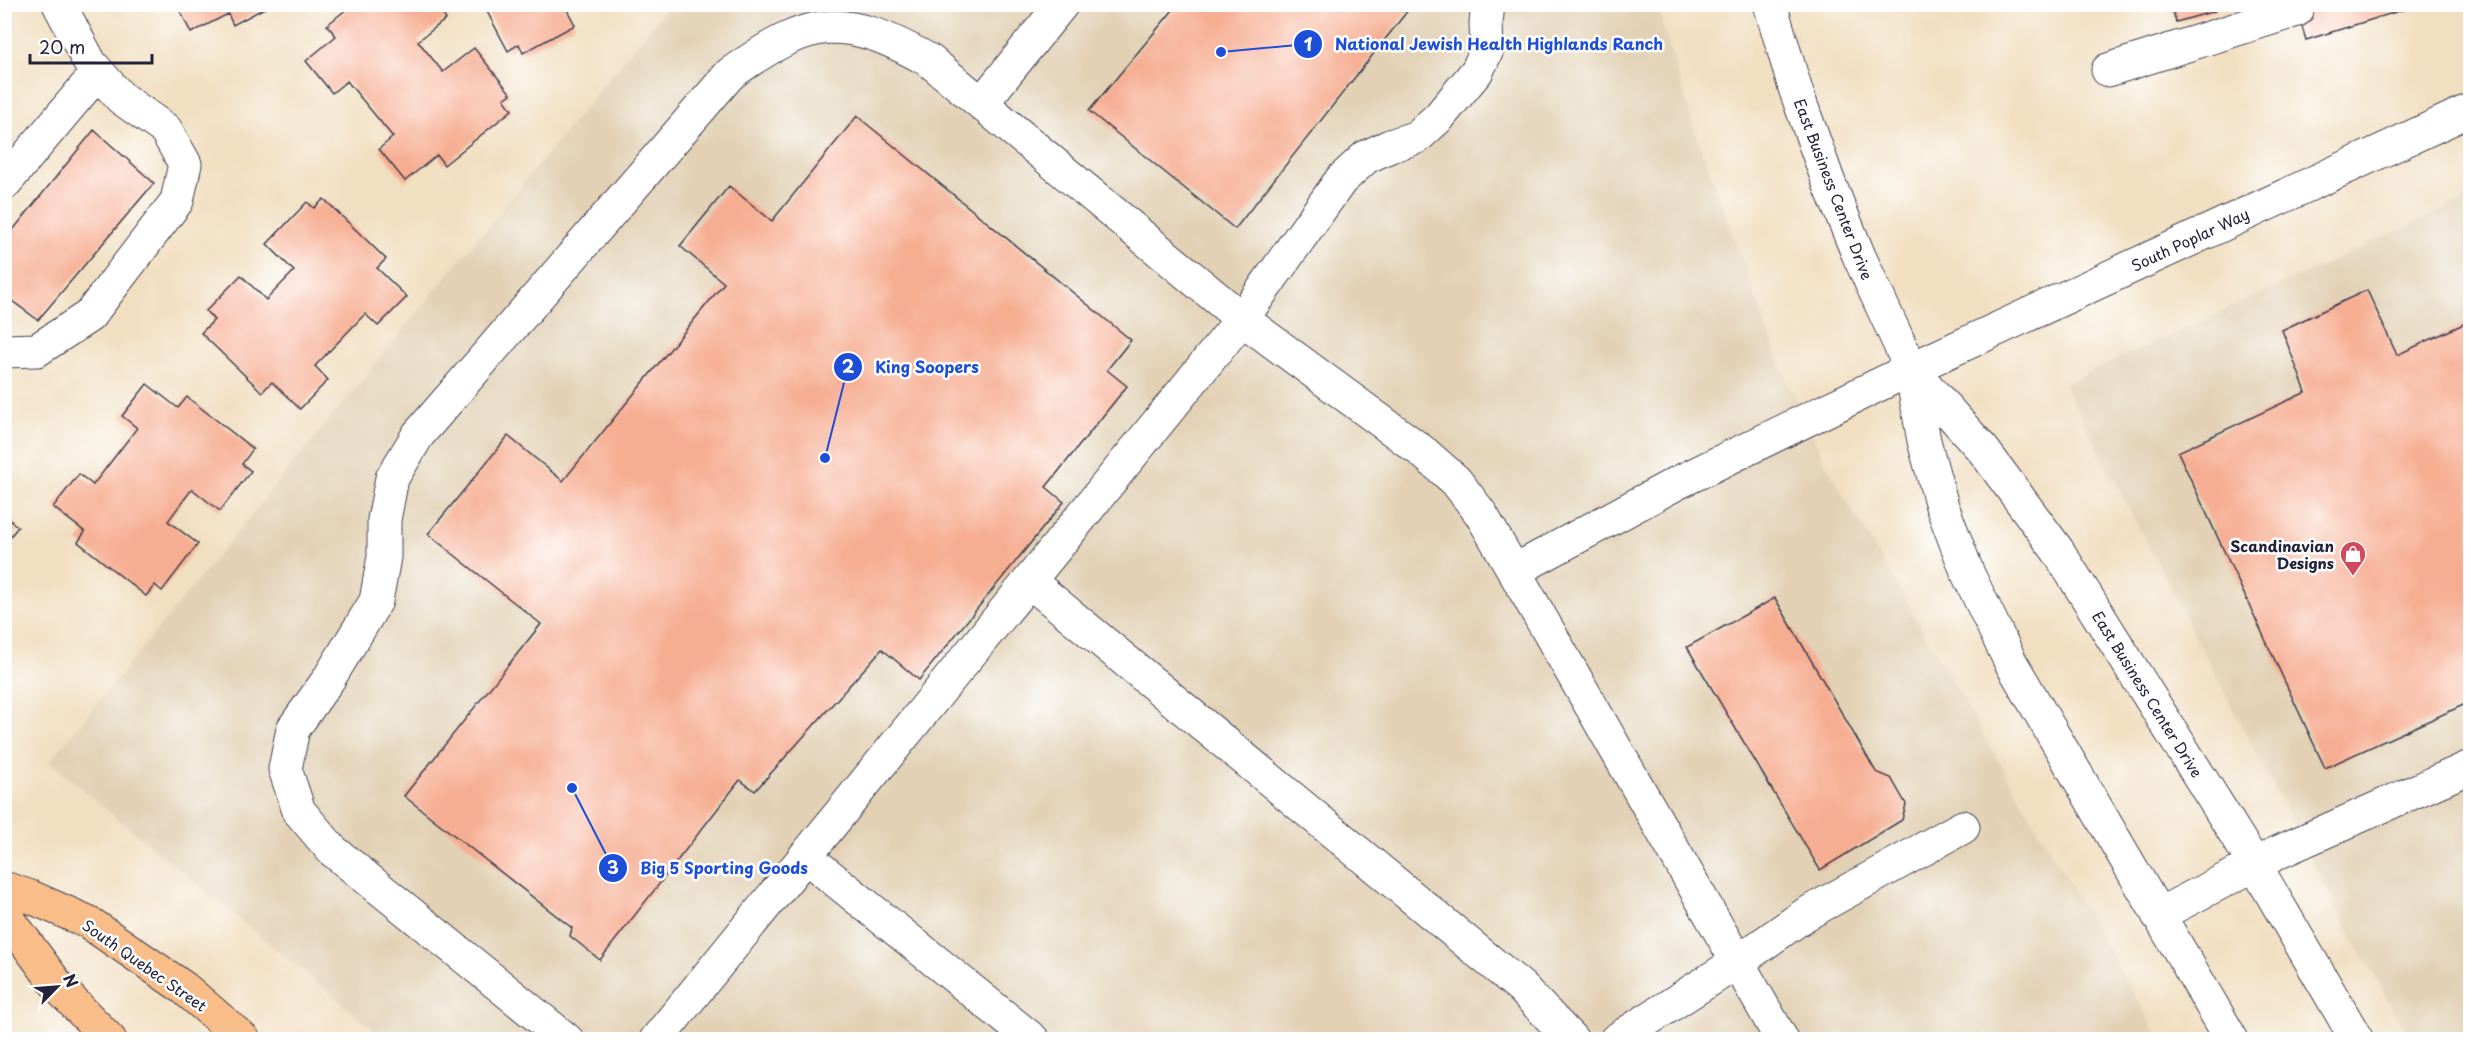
<svg xmlns="http://www.w3.org/2000/svg" width="2475" height="1044" font-family="'Playpen Sans',sans-serif">
  <style>
    .built { fill: #e2d1b5 }
    .building { fill: #f6ae93 }
    .lines { fill: none; stroke-linecap: round; stroke-linejoin: round }
    .minor-casing { stroke: #413e4f; stroke-width: 35 }
    .major-casing { stroke: #413e4f; stroke-width: 35 }
    .minor { stroke: #fff; stroke-width: 33 }
    .major { stroke: #f8bd89; stroke-width: 33 }
    .labels { text-anchor: middle; dominant-baseline: central; stroke-width: 5; stroke-linejoin: round; paint-order: stroke }
    .street-label { font-size: 15px; fill: #22223b; stroke: #fff }
    .poi-label { font-size: 15px; font-weight: bold; fill: #22223b; stroke: #fff; text-anchor: end }
    .leader { fill: none; stroke: #1d4ed8; stroke-width: 2 }
    .callout-dot { fill: #1d4ed8; stroke: #fff; stroke-width: 2 }
    .mark-label { font-size: 18px; text-anchor: middle; font-weight: bold; fill: #fff }
    .callout-label { font-size: 16px; text-anchor: middle; font-weight: bold; fill: #1d4ed8; stroke: #fff; stroke-width: 5; stroke-linejoin: round; paint-order: stroke }
  </style>
  <rect width="100%" height="100%" fill="#fff"/>
  <filter id="ink" filterUnits="userSpaceOnUse"><feTurbulence type="fractalNoise" baseFrequency=".0167" numOctaves="2"/><feDisplacementMap in="SourceGraphic" scale="12" xChannelSelector="R" yChannelSelector="G"/><feConvolveMatrix kernelMatrix="1 2 1 2 8 2 1 2 1" color-interpolation-filters="sRGB"/></filter>
  <filter id="wash" filterUnits="userSpaceOnUse"><feTurbulence type="fractalNoise" baseFrequency=".008" numOctaves="4" result="noise"/><feDisplacementMap in="SourceGraphic" scale="24" xChannelSelector="R" yChannelSelector="G"/><feGaussianBlur stdDeviation="1.35" result="paint"/><feColorMatrix in="noise" values="0 0 0 0 0 0 0 0 0 0 0 0 0 0 0 0 0 1.4 0 .05"/><feComposite in="paint" operator="in"/></filter>
  <g filter="url(#wash)">
    <rect width="100%" height="100%" fill="#f1dfc1"/>
    <path class="built" d="M669 5H1657L1694 129 1780 364 1827 466 2160 1039H385L49 762Z
      M2470 198V1039H2410L2350 933 2064 384Z"/>
    <g id="blocks">
      <path class="building" d="M177 4H272L233 25 228 14 191 33Z
        M353 4H435L446 19 418 41 443 72 474 48 511 94 504 99 512 110 444 165 437 155 405 181 379 149 393 137 347 81 332 93 306 61 336 36 327 25Z
        M483 4H564L575 25 523 53 519 44 508 51Z
        M1178 4H1413L1235 229 1089 111Z
        M2171 4H2213L2215 11 2176 22Z
        M2295 4H2408L2409 8 2306 40Z
        M857 116 1131 340 1107 370 1127 386 1046 487 1064 502 919 680 882 649 755 791 740 780 600 960 570 936 572 928 404 796 541 624 428 534 508 436 563 481 724 283 680 246 729 186 772 221Z
        M94 130 154 183 38 320 4 295V241Z
        M324 199 386 259 377 268 407 297 378 326 365 314 315 366 328 380 300 409 272 382 262 392 201 333 214 320 206 311 241 275 266 300 294 271 267 244 307 202 314 208Z
        M2367 290 2397 355 2470 321V702L2325 768 2178 452 2306 392 2282 330Z
        M147 384 178 408 187 397 253 449 242 464 251 471 220 511 192 489 168 521 198 544 162 591 155 585 146 596 78 542 85 532 53 507 79 474 93 485 137 428 122 416Z
        M4 515 18 527 4 544Z
        M1775 598 1876 772 1891 778 1906 804 1902 820 1820 870 1687 647Z"/>
    </g>
  </g>
  <g filter="url(#ink)">
    <use href="#blocks" fill-opacity="0" stroke="#413e4f" stroke-width="1.5"/>
    <g class="lines">
      <g class="minor-casing">
        <path id="minor" d="M1770 4 1796 91 1829 183 1859 256 1911 369 1924 441 1942 506 1968 574 2010 661 2232 1040
          M2108 70 2297 10
          M982 103 1062 4
          M4 184 98 72
          M4 351 37 350 89 316 177 201 185 164 166 130 121 98 90 63 59 4
          M1911 369 1984 451 2058 551 2255 865 2357 1040
          M1029 581 1521 987 1572 1040
          M805 856 1033 1040
          M2158 915 2279 852 2470 767
          M567 1040 332 850 299 811 285 769 293 729 328 680 376 601 384 557V520L392 478 418 435 730 74C811 16 843 12 930 61L1242 319 1423 452 1456 481 1481 514 1514 571
          M656 1040 1242 319 1341 180 1366 157 1390 146 1417 137 1439 117 1477 71 1487 50 1486 23 1488 4
          M1616 1040 1739 961 1806 914 1963 827
          M1782 1040 1514 571 1677 483 1911 369 2470 110"/>
      </g>
      <g class="major-casing">
        <path id="major" d="M4 888 31 897 88 922 184 988 244 1040
          M4 913 61 990 110 1040"/>
      </g>
      <use href="#minor" class="minor"/>
      <use href="#major" class="major"/>
    </g>
  </g>
  <defs>
    <g id="shop-pin" transform="scale(1.35)"><path d="M0 17L-7.5 6A9.5 9.5 0 1 1 7.5 6Z" fill="#d1495b" stroke="#fff"/><path d="M-5-2.5h2.3a2.7 3.5 0 0 1 5.4 0H5L5.5 6h-11ZM-1.5-2.5h3a1.5 2.3 0 0 0-3 0Z" fill="#fff"/></g>
  </defs>
  <g fill-rule="evenodd">
    <use href="#shop-pin" x="2353" y="554"/>
  </g>
  <g class="labels">
    <g class="street-label">
      <text transform="translate(1834 189) rotate(69)">East Business Center Drive</text>
      <text transform="translate(2190 239) rotate(-25)">South Poplar Way</text>
      <text transform="translate(2148 694) rotate(58)">East Business Center Drive</text>
      <text transform="translate(145 965) rotate(35)">South Quebec Street</text>
    </g>
    <g class="poi-label">
      <text x="2334" y="545">Scandinavian<tspan x="2334" dy="17">Designs</tspan></text>
    </g>
  </g>
  <path class="leader" d="M1221 52L1308 44M825 458L848 367M572 788L613 868"/>
  <g class="callout-dot">
    <circle cx="1221" cy="52" r="6"/>
    <circle cx="825" cy="458" r="6"/>
    <circle cx="572" cy="788" r="6"/>
    <circle cx="1308" cy="44" r="15"/>
    <circle cx="848" cy="367" r="15"/>
    <circle cx="613" cy="868" r="15"/>
  </g>
  <g class="mark-label">
    <text x="1308" y="51">1</text>
    <text x="848" y="373">2</text>
    <text x="613" y="874">3</text>
  </g>
  <g class="callout-label">
    <text x="1499" y="50">National Jewish Health Highlands Ranch</text>
    <text x="927" y="373">King Soopers</text>
    <text x="724" y="874">Big 5 Sporting Goods</text>
  </g>
  <rect width="2475" height="1044" fill="none" stroke="#fff" stroke-width="24"/>
  <g transform="translate(57 987) rotate(65)" stroke="#ffffff" stroke-width="4.5" paint-order="stroke">
  <path d="M0-4.5L10 22L0 15L-10 22Z" fill="#22223b"/>
  <text y="-9" font-size="16" font-weight="bold" text-anchor="middle" fill="#22223b">N</text>
  </g>
  <path d="M30 54v9h122v-9" fill="none" stroke="#22223b" stroke-width="3"/>
  <text x="39" y="54" font-size="18" fill="#22223b" stroke="#ffffff" stroke-width="4.5" paint-order="stroke">20 m</text>
</svg>
